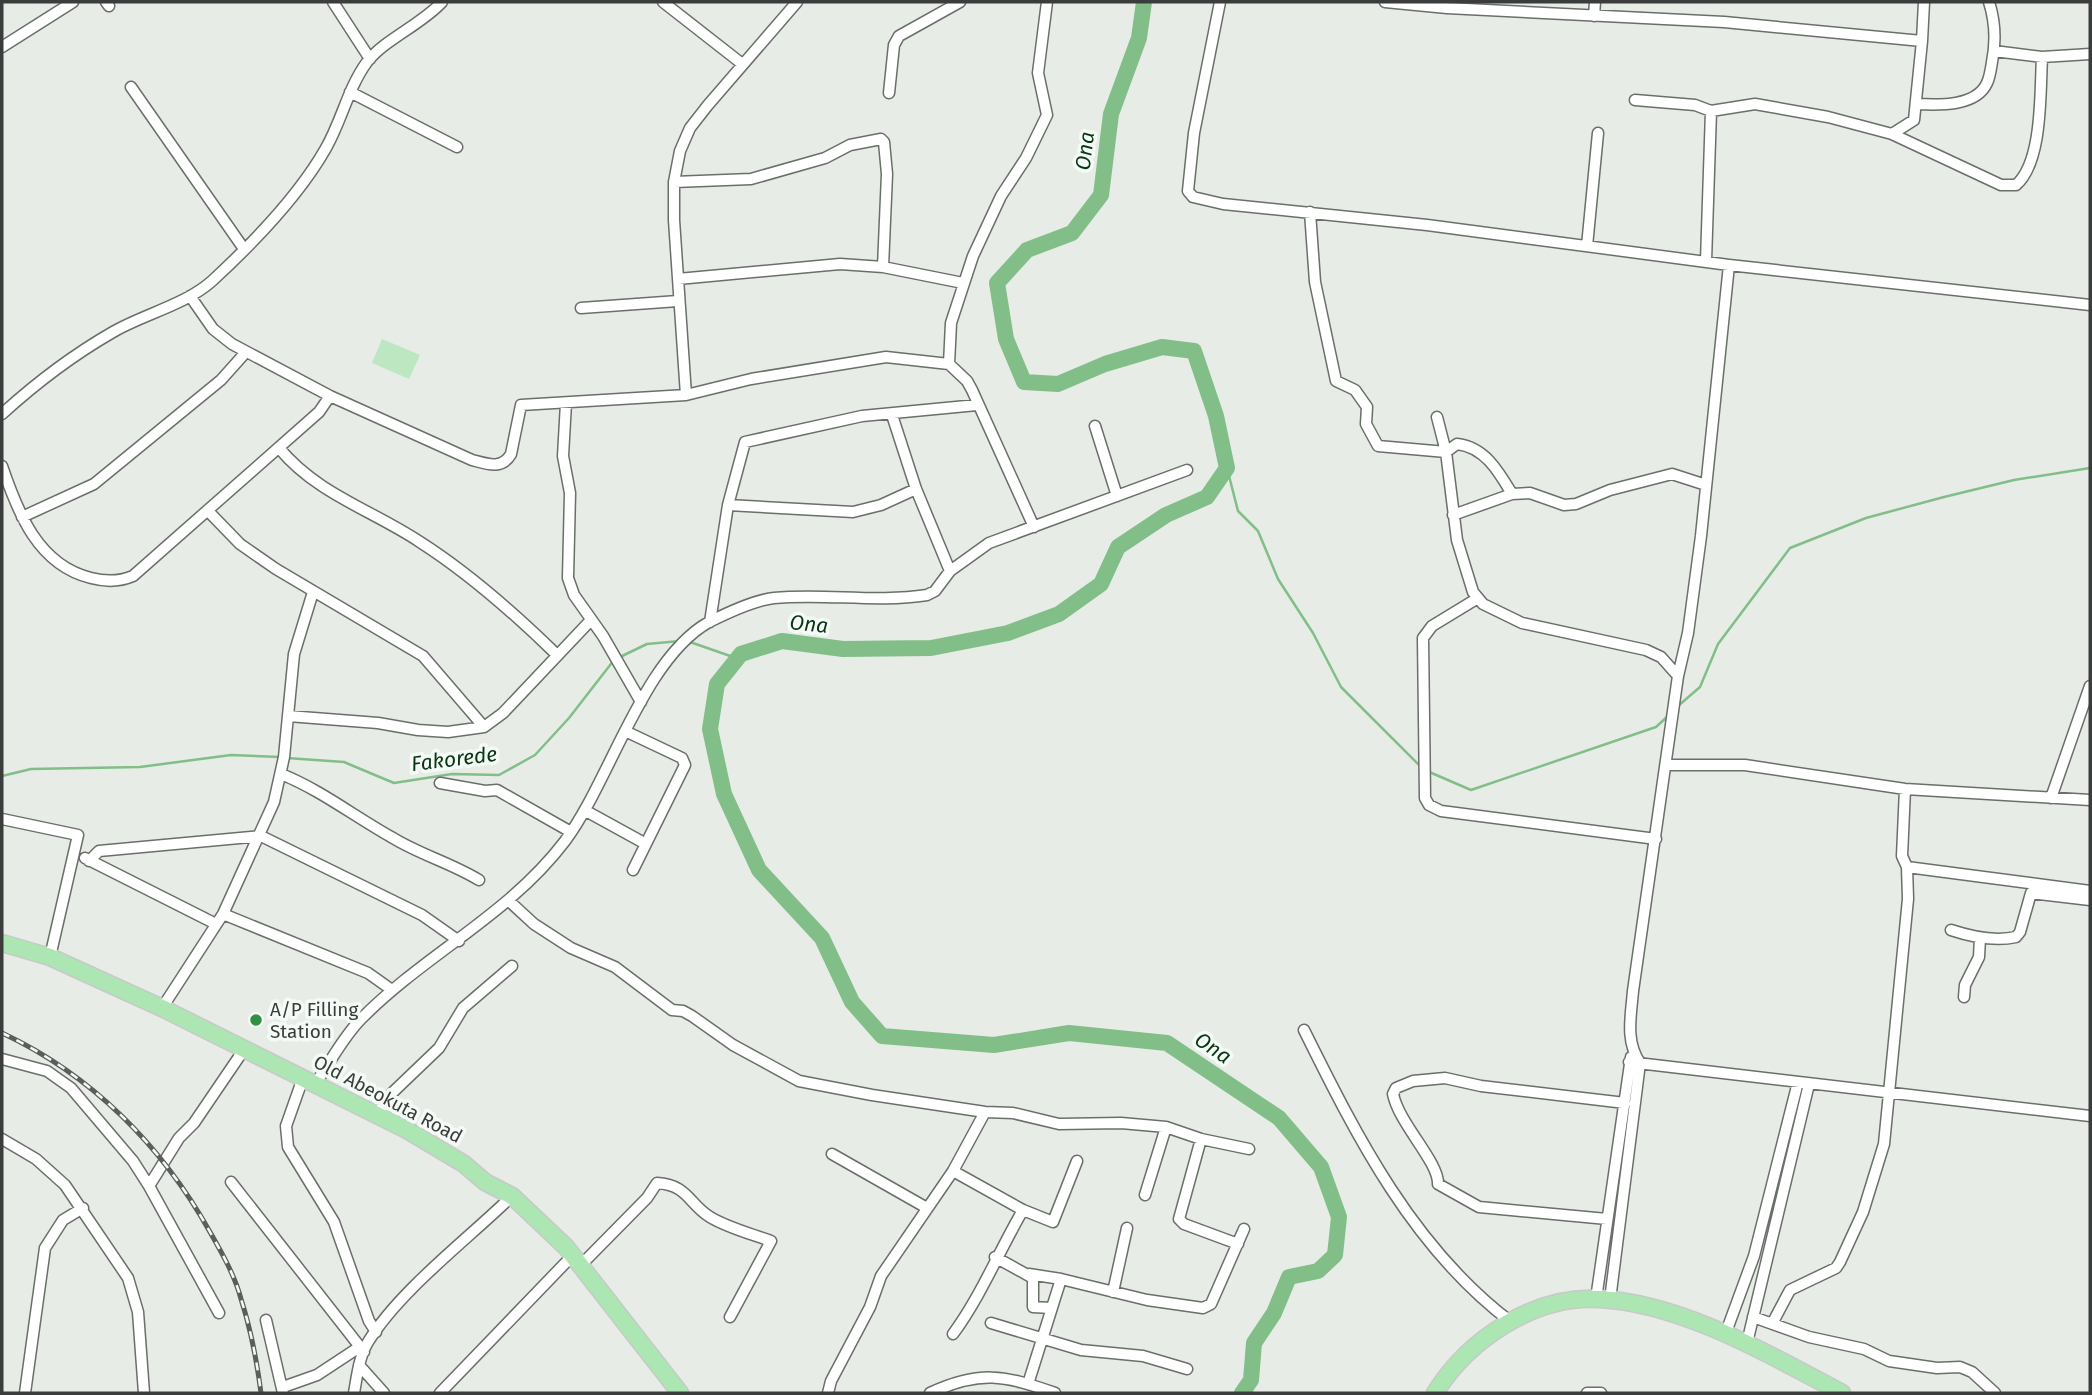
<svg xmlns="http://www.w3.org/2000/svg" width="2092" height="1395" font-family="'Fira Sans',sans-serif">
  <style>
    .green { fill: #bde7c0 }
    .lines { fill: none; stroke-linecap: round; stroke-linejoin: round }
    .stream { stroke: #82be88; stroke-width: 2.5 }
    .river { stroke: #82be88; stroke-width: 16 }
    .minor-casing { stroke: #6a6f6a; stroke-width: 13 }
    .trunk-casing { stroke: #c8c9c8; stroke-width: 19 }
    .minor { stroke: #fff; stroke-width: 10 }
    .trunk { stroke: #ace6b2; stroke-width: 16 }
    .rail-casing { stroke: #5b5f5c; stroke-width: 5 }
    .rail { stroke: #f4faf5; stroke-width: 2.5; stroke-dasharray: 8; stroke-linecap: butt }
    .poi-dot { fill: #309043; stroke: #f4faf5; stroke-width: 2.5 }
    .labels { text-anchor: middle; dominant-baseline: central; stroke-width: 7; stroke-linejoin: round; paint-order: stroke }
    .poi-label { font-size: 19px; fill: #3a3d3b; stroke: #f4faf5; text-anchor: start }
    .street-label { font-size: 19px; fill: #3a3d3b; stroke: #f4faf5 }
    .water-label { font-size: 21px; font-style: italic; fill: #083512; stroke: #f4faf5 }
  </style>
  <rect width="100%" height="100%" fill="#e7ece7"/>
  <path class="green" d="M382 339 420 355 409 379 372 363Z"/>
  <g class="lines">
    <path class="stream" d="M1227 468 1238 511 1258 531 1278 579 1313 633 1341 687 1422 768
      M690 642 736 658
      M620 657 647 644 680 641
      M1678 706 1700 687 1718 644 1790 548 1866 518 1944 497 2014 480 2090 468
      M287 758 344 762 394 783 452 774 499 775 535 755 569 718 614 660
      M1427 771 1471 790 1656 727 1668 716
      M2 776 31 769 140 767 231 755 280 757"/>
    <path class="river" d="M1144 2 1139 38 1111 114 1101 195 1072 233 1027 250 997 283 1006 339 1024 382 1058 384 1105 364 1162 347 1194 351 1216 416 1227 468 1207 497 1166 515 1118 547 1101 584 1059 614 1008 633 931 648 843 649 782 641 741 654 717 684 710 729 724 794 759 870 822 938 852 1002 882 1036 994 1045 1069 1033 1167 1043 1279 1118 1321 1167 1339 1217 1335 1255 1318 1271 1289 1277 1274 1313 1254 1343 1251 1380 1242 1393"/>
    <g class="minor-casing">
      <path id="minor" d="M106 2 109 6
        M333 2 370 59
        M663 2 741 63
        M1220 2 1194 133 1188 191 1193 197 1223 204 1427 225 1729 265 2090 305
        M1385 2 1447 8 1724 22 1922 41 1914 120 1892 134
        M1594 16 1595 2
        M1922 41 1924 2
        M2 47 73 2
        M1994 51 2042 57 2090 54
        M131 87 244 249
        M350 92 457 147
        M889 93 894 45 899 36 960 2
        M1635 100 1695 105 1711 111 1755 104 1828 117 1892 134 2001 185H2016C2043 162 2040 91 2042 57
        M1917 104C1938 105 1976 107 1987 83 1990 77 1991 68 1992 62 1996 42 1995 21 1989 2
        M674 182 751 179 825 158 850 145 881 139 884 142 887 174 883 267
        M1310 212 1315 282 1336 381 1355 390 1367 407 1366 424 1378 446 1446 452 1457 444C1485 447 1499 472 1512 494
        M1587 246 1598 133
        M1706 261 1711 111
        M678 279 840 264 883 267 963 283
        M190 296 213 329 232 344 330 396 472 460C487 464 502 470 511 454L521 405 686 395 751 379 886 357 949 364 967 381 972 390 1034 527
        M581 308 678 301
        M949 364 951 323 973 256 1001 196 1026 158 1047 115 1038 73 1047 2
        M686 395 674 220V182L680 151 690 128 708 105 797 2
        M566 403 563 456 570 493 568 578 574 595 603 636 641 702
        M2 414C36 383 73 355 113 332 144 314 185 305 212 281 251 245 300 194 326 148 342 120 348 88 367 62 385 39 421 25 442 2
        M892 415 916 489 950 571
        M1437 417 1446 452 1457 540 1473 592 1483 604 1522 623 1646 650 1661 657 1678 676
        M1095 426 1117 496
        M279 448C317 494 372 510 420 542 470 574 514 613 556 654
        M2 466C18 513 38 565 91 578 106 582 119 582 133 576L319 412 330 396
        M728 505 853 512 881 505 916 489
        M209 512 240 544 276 569 423 656 484 727
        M1453 515 1512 494 1530 493 1564 505 1576 504 1610 490 1672 474 1706 485
        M22 517 94 484 221 380 246 352
        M1478 598 1432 626 1423 638 1425 798 1429 805 1441 811 1656 839
        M710 622 728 505 745 442 862 416 977 405
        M288 716 378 723 418 730 448 732 484 727 503 713 591 620
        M625 731 682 758 685 765 633 870
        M1667 765H1745L1905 789 2090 800
        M281 774C321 790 355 817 393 838 421 855 451 863 479 880
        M440 783 485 791 497 790 571 832
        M2051 798 2090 686
        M586 811 646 844
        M2 819 78 835 50 957
        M85 858 216 924
        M89 861 99 851 261 836 422 915 459 941
        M1907 867 2090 891
        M509 901 534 924 571 948 615 967 672 1010 683 1011 692 1016 733 1045 799 1081 872 1095 985 1112 1013 1113 1059 1124 1121 1123 1166 1127 1201 1139 1249 1149
        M223 914 368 973 392 990
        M1951 930C1972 937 1994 942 2016 937L2020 932 2031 893 2090 900
        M1964 997 1965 985 1979 957 1980 938
        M162 1008 223 914 274 802 284 757 294 654 313 592
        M1304 1030C1357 1137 1413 1248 1511 1322
        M2 1059 47 1071 71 1088 133 1161 149 1186 219 1313
        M1629 1062 2090 1116
        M303 1078 286 1126 288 1147 334 1222 369 1321 376 1332
        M315 1084C330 1063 343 1037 361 1019 425 954 509 915 565 841 610 781 643 659 709 622 727 613 754 600 774 598 824 593 876 603 927 595L935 591 950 571 989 543 1187 470
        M377 1114 392 1093 439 1048 463 1008 512 966
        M2 1139 36 1159 65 1185 128 1278 138 1312 144 1393
        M1201 1139 1179 1219 1184 1224 1238 1244
        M832 1154 927 1208
        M953 1171 1023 1210 1053 1222 1077 1161
        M231 1182 364 1352
        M149 1186 179 1138 194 1123 245 1048
        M1145 1195 1166 1127
        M1607 1219 1479 1207 1438 1184C1439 1162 1399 1124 1393 1094L1396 1088 1413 1081 1445 1078 1481 1086 1625 1103
        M995 1257 1033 1278V1307L1051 1308
        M581 1265 647 1198 657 1183C688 1185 688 1203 710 1217 728 1228 752 1234 771 1241L730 1317
        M1029 1274 1061 1279
        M1113 1292 1127 1228
        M1596 1299 1631 1057
        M1610 1300 1640 1063C1625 1041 1631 1016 1633 991L1678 676 1688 633 1701 536 1729 265
        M1753 1317 1809 1337 1864 1349 1889 1361 1937 1368 1960 1367 1972 1372 1995 1393
        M266 1320 283 1393
        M1773 1322 1790 1290 1836 1268 1840 1262 1863 1212 1884 1144 1908 899 1907 867 1902 856 1905 789
        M991 1323 1081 1350 1143 1356 1187 1369
        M953 1334C981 1296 999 1251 1023 1210
        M1725 1335 1754 1256 1798 1082
        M1747 1343 1809 1084
        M359 1365 384 1393
        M1028 1384 1061 1279 1147 1300 1203 1308 1211 1304 1244 1229
        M283 1387 317 1375 358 1348
        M25 1393 45 1248 63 1220 83 1208
        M354 1393C357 1376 359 1357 368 1342 400 1290 468 1239 512 1196
        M440 1393 573 1255
        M828 1393 831 1381 870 1307 881 1276 953 1171 985 1112
        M930 1393C980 1370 1004 1375 1055 1393
        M1587 1393H1601"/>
    </g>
    <g class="trunk-casing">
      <path id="trunk" d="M2 943 50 957 162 1008 407 1130 464 1164 485 1182 512 1196 566 1247 680 1393
        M1435 1393C1468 1340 1534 1295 1599 1299 1682 1303 1770 1355 1842 1393"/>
    </g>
    <use href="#minor" class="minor"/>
    <use href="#trunk" class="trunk"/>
    <g class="rail-casing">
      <path id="rail" d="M2 1033C92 1075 162 1146 210 1232 222 1253 235 1276 241 1299 251 1330 257 1362 261 1393"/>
    </g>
    <use href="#rail" class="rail"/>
  </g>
  <circle class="poi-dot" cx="256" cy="1020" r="7"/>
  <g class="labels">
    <g class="poi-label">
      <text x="270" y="1009">A/P Filling<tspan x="270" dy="22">Station</tspan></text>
    </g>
    <g class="street-label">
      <text transform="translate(388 1099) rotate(28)">Old Abeokuta Road</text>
    </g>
    <g class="water-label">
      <text transform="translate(1085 151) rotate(-83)">Ona</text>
      <text transform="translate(809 624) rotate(6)">Ona</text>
      <text transform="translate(454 759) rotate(-7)">Fakorede</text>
      <text transform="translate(1213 1048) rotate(34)">Ona</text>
    </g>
  </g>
  <rect width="2092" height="1395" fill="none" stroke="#3a3d3b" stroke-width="7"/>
</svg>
